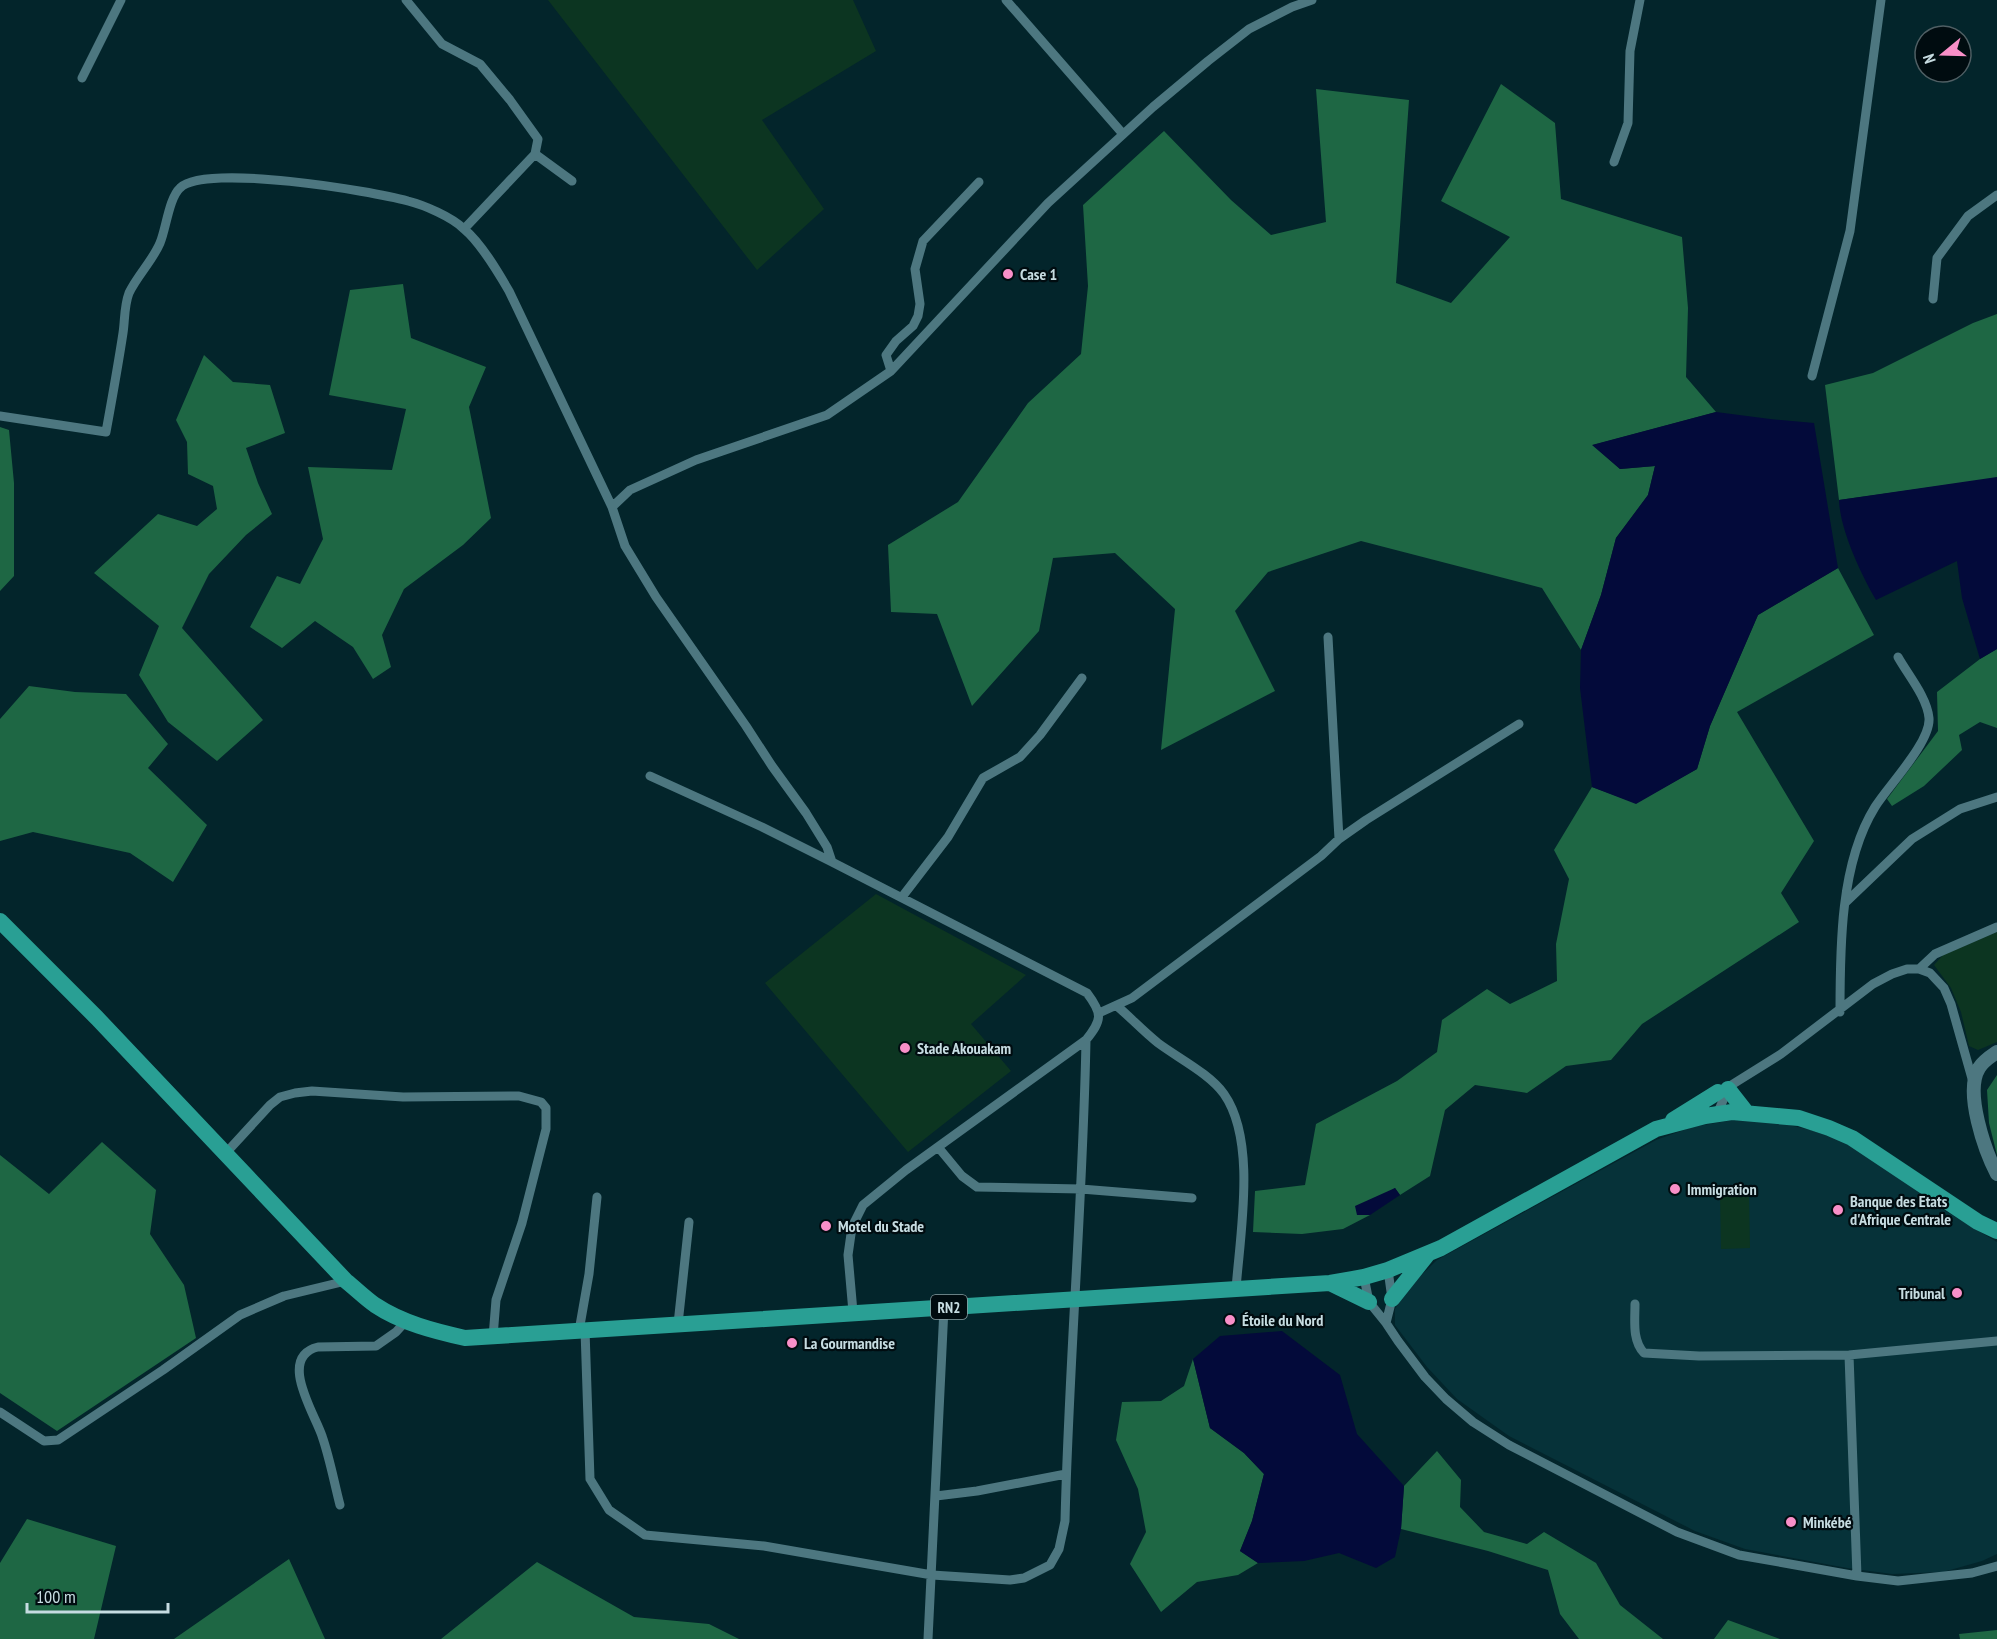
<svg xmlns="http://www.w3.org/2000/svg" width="1997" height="1639" font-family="'PT Sans Narrow',sans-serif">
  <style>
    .built { fill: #063239 }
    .green { fill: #0c3521 }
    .forest { fill: #1e6744 }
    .water { fill: #030a3a }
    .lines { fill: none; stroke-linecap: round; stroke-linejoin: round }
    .street { stroke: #4d7780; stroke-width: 9 }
    .secondary { stroke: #4d7780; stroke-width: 14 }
    .highway { stroke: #299f94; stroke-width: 16 }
    .poi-dot { fill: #f98fc8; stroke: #000c10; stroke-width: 2 }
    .labels { text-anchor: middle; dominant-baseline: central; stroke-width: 4.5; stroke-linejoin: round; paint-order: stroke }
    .shield { fill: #000c10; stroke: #8b9ea2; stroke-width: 1.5 }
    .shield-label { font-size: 15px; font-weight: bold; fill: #c6dce1 }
    .poi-label { font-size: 16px; font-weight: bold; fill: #c6dce1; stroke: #000c10; text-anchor: start }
  </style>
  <rect width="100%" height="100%" fill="#03252b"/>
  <path class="built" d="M1733 1120 1772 1121 1811 1130 1847 1143 1888 1169 1934 1204 1997 1242V1554L1982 1561 1943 1572 1892 1574 1847 1568 1745 1549 1695 1531 1509 1436 1457 1399 1427 1367 1395 1325V1309L1411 1285 1437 1260 1656 1140 1692 1127Z"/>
  <path class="green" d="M548 0H853L876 51 762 120 824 209 757 270Z
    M876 894 1026 975 971 1024 1011 1071 908 1152 765 983Z
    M1997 932V1042L1978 1050 1969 1046 1961 1012 1951 988 1934 965 1943 955Z
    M1749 1194 1750 1248 1721 1249 1720 1195Z"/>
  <path class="forest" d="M1501 84 1555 123 1561 199 1682 237 1688 308 1686 377 1716 412 1593 445 1620 469 1655 466 1648 495 1616 538 1601 595 1581 650 1542 588 1361 541 1268 572 1235 611 1275 691 1161 750 1175 609 1115 553 1053 558 1039 631 972 706 937 614 891 612 888 545 958 502 1028 403 1081 354 1088 286 1083 205 1164 131 1231 200 1271 235 1326 222 1316 89 1409 100 1396 283 1451 303 1510 237 1441 201Z
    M403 284 411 338 486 367 469 407 491 518 463 545 404 589 382 635 391 667 373 679 353 647 315 621 282 648 250 627 277 576 300 584 323 539 308 467 392 470 406 409 329 395 350 290Z
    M1997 314V478L1839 500 1825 385 1873 373 1973 323Z
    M204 355 233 382 270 385 285 433 246 448 258 483 272 514 246 535 209 574 182 628 263 720 217 761 168 722 139 675 159 626 94 573 158 514 197 526 217 509 213 486 188 474 187 442 176 420Z
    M0 427 9 430 14 483V576L0 591Z
    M1838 568 1874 635 1737 712 1814 841 1781 893 1799 922 1642 1024 1611 1060 1566 1066 1527 1093 1475 1085 1445 1110 1430 1176 1400 1195 1395 1188 1357 1215H1370L1343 1229 1302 1234 1253 1232 1255 1191 1305 1185 1316 1124 1397 1081 1437 1052 1442 1020 1487 989 1510 1004 1557 981 1556 944 1569 879 1554 850 1592 787 1636 803 1697 769 1710 726 1758 615Z
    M1997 649V728L1980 722 1959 735 1962 750 1924 786 1892 806 1887 799 1938 731 1937 692 1980 659Z
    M29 686 75 692 126 694 168 744 148 768 207 825 173 882 130 853 33 832 0 841V719Z
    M1997 1075V1155L1989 1123 1987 1090Z
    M102 1142 156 1190 150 1234 184 1285 196 1338 57 1431 0 1393V1155L49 1194Z
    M1193 1359 1210 1428 1244 1453 1264 1474 1252 1521 1240 1551 1258 1563 1238 1575 1197 1582 1161 1612 1130 1564 1146 1532 1138 1489 1116 1440 1122 1402 1161 1401 1184 1386Z
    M1437 1451 1461 1480 1460 1507 1484 1532 1527 1544 1544 1532 1596 1563 1620 1605 1663 1639H1579L1560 1614 1548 1570 1488 1551 1401 1529 1404 1486Z
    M27 1519 116 1546 94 1639H0V1563Z
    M289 1559 325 1639H174Z
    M537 1562 634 1617 709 1624 739 1639H441Z
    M1728 1620 1780 1639H1714Z
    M1997 1630V1639H1960L1959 1634Z"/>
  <path class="water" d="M1716 412 1770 419 1814 423 1838 568 1758 615 1710 726 1697 769 1636 804 1592 787 1580 688 1581 650 1601 595 1616 538 1648 495 1655 466 1620 469 1592 445Z
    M1997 477V649L1980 659 1962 598 1957 561 1876 600C1861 574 1840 530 1839 500Z
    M1395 1188 1400 1195 1370 1215H1357L1355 1206Z
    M1282 1331 1340 1375 1357 1434 1404 1486 1401 1529 1395 1557 1376 1568 1339 1553 1304 1561 1258 1563 1240 1551 1252 1521 1264 1474 1244 1453 1210 1428 1193 1359 1220 1336Z"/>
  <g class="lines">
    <path class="street" d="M406 0 442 44 480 64 510 100 538 139 535 154 464 229
      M1006 0 1123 134
      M82 78 121 0
      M535 154 572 181
      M1614 162 1628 123 1630 51 1640 0
      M1933 299 1937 258 1968 216 1997 195
      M891 371 886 355 896 341 913 326 918 316 920 304 915 269 923 241 979 182
      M1812 376 1850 231 1881 0
      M0 416 106 432C112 399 118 366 123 333 125 320 124 306 129 293 137 276 153 260 160 243 166 229 169 198 180 188 205 163 372 191 408 201 424 205 452 217 464 229 481 243 498 272 509 291L612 507
      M1328 637 1339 839
      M650 776 762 827 832 862
      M902 897 948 837 983 778 1020 757 1040 735 1082 678
      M1846 902 1912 839 1960 809 1997 797
      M1919 969 1935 954 1997 927
      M1117 1006C1131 1018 1144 1032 1158 1043 1178 1058 1210 1074 1224 1094 1257 1141 1240 1234 1236 1289
      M1840 1012C1840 948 1840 863 1875 807 1888 786 1931 742 1929 718 1927 697 1908 675 1898 657
      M1099 1013 1132 998 1321 856 1339 839 1366 820 1519 724
      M1725 1089 1781 1054 1873 984 1892 974 1907 969H1919L1930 973 1944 988 1951 1004 1973 1082
      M1717 1114 1729 1087
      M938 1147 962 1176 977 1187 1081 1189 1192 1198
      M225 1154 270 1105 280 1097 295 1093 312 1091 403 1097 519 1096 541 1102 546 1108V1129L522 1223 496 1300 493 1337
      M1364 1277 1369 1302 1386 1323 1398 1341 1425 1377 1446 1399 1473 1422 1509 1445 1677 1532 1739 1555 1857 1576 1898 1581 1972 1573 1997 1566
      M1635 1304C1635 1321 1632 1340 1644 1353L1699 1356 1849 1355 1997 1341
      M853 1312 848 1255 852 1227 863 1205 906 1170 1086 1040C1102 1020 1103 1014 1087 993L832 862 827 847 806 813 772 766 746 726 656 597 625 546 612 507 630 490 696 460 827 415 891 371 1048 203 1153 107 1208 61 1249 29 1292 7 1312 0
      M1386 1323 1392 1299 1388 1270
      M678 1324 689 1222
      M585 1330 590 1479 609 1510 645 1535 764 1546 932 1575 1010 1580 1024 1578 1050 1565 1059 1549 1065 1521C1069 1360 1083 1200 1086 1040
      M579 1331 589 1274 597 1197
      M1849 1355 1857 1576
      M0 1412 44 1441 58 1440 163 1370 240 1315 284 1296 346 1281
      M936 1496 977 1491 1066 1474
      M340 1505C334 1482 330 1459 322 1436 315 1414 277 1357 318 1347L376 1346 396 1332 406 1321
      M928 1639 944 1308"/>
    <path class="secondary" d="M1997 1052C1991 1056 1983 1061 1979 1068 1964 1092 1985 1151 1997 1174"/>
    <path class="highway" d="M0 921 97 1018 346 1281C356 1289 365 1298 375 1305 402 1323 434 1331 465 1338L1330 1283 1364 1277 1388 1270 1441 1248 1656 1129 1705 1116 1732 1112 1799 1118 1829 1128 1852 1138 1978 1222 1997 1231
      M1728 1089 1746 1112
      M1673 1120 1718 1092
      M1330 1283 1369 1302
      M1392 1299 1427 1255"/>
  </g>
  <g class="poi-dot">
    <circle cx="1008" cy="274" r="6"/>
    <circle cx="905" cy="1048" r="6"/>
    <circle cx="1675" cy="1189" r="6"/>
    <circle cx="1838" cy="1210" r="6"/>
    <circle cx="826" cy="1226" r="6"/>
    <circle cx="1957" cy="1293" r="6"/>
    <circle cx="1230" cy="1320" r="6"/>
    <circle cx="792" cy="1343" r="6"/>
    <circle cx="1791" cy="1522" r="6"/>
  </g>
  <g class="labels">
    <rect class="shield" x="931" y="1295" width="36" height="24" rx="4.5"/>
    <g class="shield-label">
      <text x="949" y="1307">RN2</text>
    </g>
    <g class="poi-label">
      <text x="1020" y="274">Case 1</text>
      <text x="917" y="1048">Stade Akouakam</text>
      <text x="1687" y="1189">Immigration</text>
      <text x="1850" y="1201">Banque des Etats<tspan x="1850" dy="18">d'Afrique Centrale</tspan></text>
      <text x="838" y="1226">Motel du Stade</text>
      <text x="1945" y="1293" text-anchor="end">Tribunal</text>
      <text x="1242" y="1320">Étoile du Nord</text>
      <text x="804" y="1343">La Gourmandise</text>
      <text x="1803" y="1522">Minkébé</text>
    </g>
  </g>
  <g transform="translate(1943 54) rotate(251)"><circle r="28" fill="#000c10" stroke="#4f5f64" stroke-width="1.5"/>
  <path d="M0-4.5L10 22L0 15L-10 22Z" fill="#f98fc8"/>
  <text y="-9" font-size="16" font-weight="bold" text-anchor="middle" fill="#c6dce1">N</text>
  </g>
  <path d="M27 1603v9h141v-9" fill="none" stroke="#c6dce1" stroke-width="3"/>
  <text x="36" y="1603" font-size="18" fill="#c6dce1" stroke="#000c10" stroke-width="4.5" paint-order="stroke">100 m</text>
</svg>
